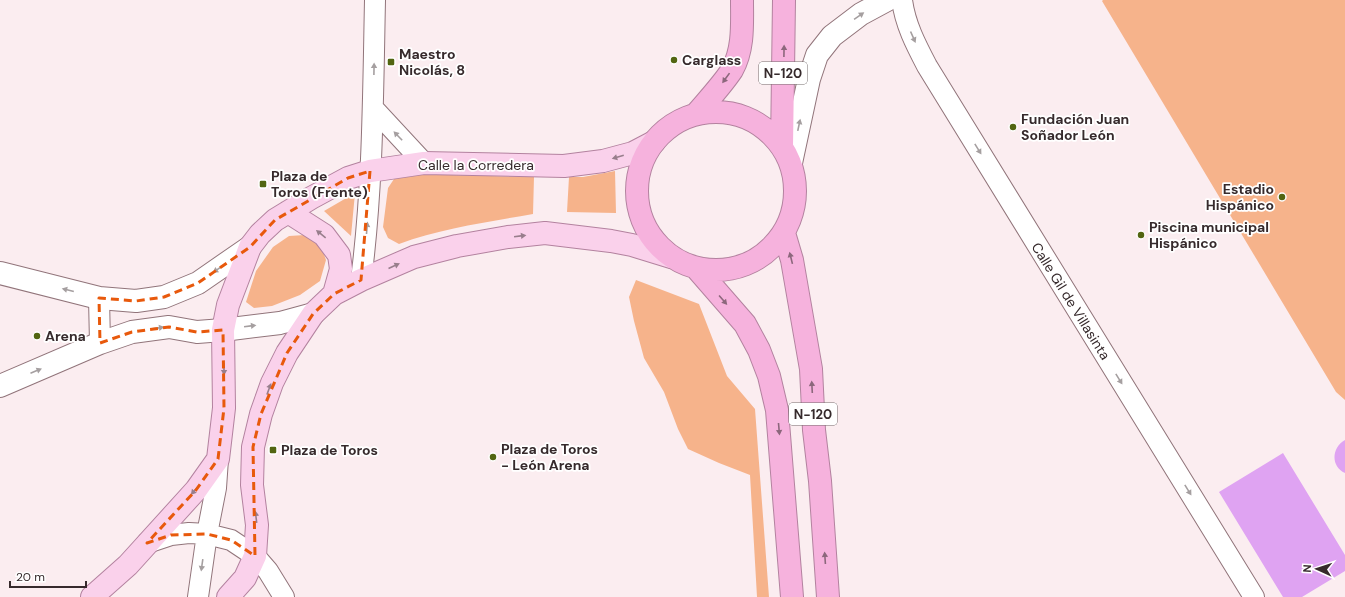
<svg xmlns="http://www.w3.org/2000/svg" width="1345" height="597" font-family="'DM Sans',sans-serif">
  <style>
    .green { fill: #f6b38b }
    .water { fill: #dfa3f2 }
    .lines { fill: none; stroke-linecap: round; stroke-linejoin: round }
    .street-casing { stroke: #91747a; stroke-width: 22 }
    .secondary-casing { stroke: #91747a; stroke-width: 24 }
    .primary-casing { stroke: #b3829f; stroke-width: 24 }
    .highway-casing { stroke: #b3829f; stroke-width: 24 }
    .street { stroke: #fff; stroke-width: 20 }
    .secondary { stroke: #fff; stroke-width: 22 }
    .primary { stroke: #fad1eb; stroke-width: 22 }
    .highway { stroke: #f6b2dd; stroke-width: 22 }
    .oneway { fill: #a59fa0 }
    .oneway2 { fill: #8c677c }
    .oneway3 { fill: #987e8c }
    .marked { fill: none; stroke: #e8590c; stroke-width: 3; stroke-dasharray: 8 5; stroke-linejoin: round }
    .poi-dot { fill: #526511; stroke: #fff; stroke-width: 1.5 }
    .labels { text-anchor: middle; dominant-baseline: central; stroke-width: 3.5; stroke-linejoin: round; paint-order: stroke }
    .shield { fill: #fff; stroke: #726a6b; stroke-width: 1 }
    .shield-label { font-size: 13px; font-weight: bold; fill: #362a2c }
    .poi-label { font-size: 14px; font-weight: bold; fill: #362a2c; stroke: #fff; text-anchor: start }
    .street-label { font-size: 14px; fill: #362a2c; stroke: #fff }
  </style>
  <rect width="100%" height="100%" fill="#fbedf0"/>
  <path class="green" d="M1103 0H1345V400L1336 392 1102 1Z
    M615 171 616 213 567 212 569 177H583Z
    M412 174 534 177 533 214C488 222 442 228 399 244L388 238 383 227 388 188 394 179Z
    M355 193 351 236 324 211Z
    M305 235 320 243 326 260 320 281 300 295 272 306 254 308 246 302 256 271 273 247 289 236Z
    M636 280 699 304 727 376 755 409 769 597H757L750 475 719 463 688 449 678 429 664 392 644 358 634 321 629 297Z"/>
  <path class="water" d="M1345 440V473C1330 466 1332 447 1345 440Z
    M1283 453 1345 555V571L1302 597H1283L1219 492Z"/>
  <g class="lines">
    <g class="street-casing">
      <path id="street" d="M902 0C905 24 916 45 927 66L1254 597
        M373 108 424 163
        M361 280C373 188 373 94 375 0
        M99 298 100 343
        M147 543 171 535 189 533 207 534 231 540 255 556 268 571 284 597
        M198 597 207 534 216 488 218 459"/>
    </g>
    <g class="secondary-casing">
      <path id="secondary" d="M791 163 809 79 817 55 832 36 861 14 887 0
        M0 273 99 298 136 301 164 297 198 283 250 247
        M0 386 100 343 132 332 169 327 197 332 223 330 280 323 313 314"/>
    </g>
    <g class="primary-casing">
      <path id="primary" d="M288 212 324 235 339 255 341 269 334 294
        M92 597 128 565 196 490 218 459 224 408 223 330 228 305 250 247 260 234 275 220 311 198 348 178 370 171 424 163 564 166 603 161 633 153 654 142
        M228 597 245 578 255 556 257 525 252 485 253 447 261 414 272 383 287 353 313 314 334 294 361 280 414 257 457 246 508 237 545 233 611 241 632 245 671 257"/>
    </g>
    <g class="highway-casing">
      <path id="highway" d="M637 191a79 79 0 1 1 158 0a79 79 0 1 1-158 0Z
        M697 113C709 99 722 85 732 70 744 49 742 23 742 0
        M782 146 784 0
        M784 233 792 260 811 369 814 430 820 481 828 597
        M698 270 745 324 759 350 769 376 777 410 792 597"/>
    </g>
    <use href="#street" class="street"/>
    <use href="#secondary" class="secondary"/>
    <use href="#primary" class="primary"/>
    <use href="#highway" class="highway"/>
  </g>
  <defs><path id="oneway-solid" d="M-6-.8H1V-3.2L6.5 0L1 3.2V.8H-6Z"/></defs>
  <g class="oneway">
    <use href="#oneway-solid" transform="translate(859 16) rotate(-35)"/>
    <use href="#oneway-solid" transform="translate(913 37) rotate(66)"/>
    <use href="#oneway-solid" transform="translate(374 69) rotate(-89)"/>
    <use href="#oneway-solid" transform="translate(799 125) rotate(-78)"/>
    <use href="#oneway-solid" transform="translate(398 136) rotate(-134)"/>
    <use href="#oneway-solid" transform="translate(978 149) rotate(58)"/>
    <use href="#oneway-solid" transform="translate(367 228) rotate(-85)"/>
    <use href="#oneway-solid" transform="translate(218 269) rotate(145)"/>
    <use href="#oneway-solid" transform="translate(68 290) rotate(-166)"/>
    <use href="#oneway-solid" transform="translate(250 326) rotate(-7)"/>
    <use href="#oneway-solid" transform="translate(158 328) rotate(-8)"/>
    <use href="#oneway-solid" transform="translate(36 371) rotate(-23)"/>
    <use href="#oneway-solid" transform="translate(1119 379) rotate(58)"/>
    <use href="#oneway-solid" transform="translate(1188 490) rotate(58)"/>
    <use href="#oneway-solid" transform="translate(202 565) rotate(98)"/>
  </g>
  <g class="oneway2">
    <use href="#oneway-solid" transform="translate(784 51) rotate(-89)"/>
    <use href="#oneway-solid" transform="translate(726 78) rotate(126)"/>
    <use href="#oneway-solid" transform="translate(791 258) rotate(-104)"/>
    <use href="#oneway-solid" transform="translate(723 300) rotate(49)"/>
    <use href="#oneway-solid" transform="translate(812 387) rotate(-93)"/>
    <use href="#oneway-solid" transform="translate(779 429) rotate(85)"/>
    <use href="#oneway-solid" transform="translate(825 558) rotate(-94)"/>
  </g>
  <g class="oneway3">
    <use href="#oneway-solid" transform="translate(618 157) rotate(164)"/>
    <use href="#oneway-solid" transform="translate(321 234) rotate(-141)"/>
    <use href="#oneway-solid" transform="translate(520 236) rotate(-7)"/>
    <use href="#oneway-solid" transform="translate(394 266) rotate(-24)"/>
    <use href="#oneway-solid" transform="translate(224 369) rotate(89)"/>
    <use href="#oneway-solid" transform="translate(269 389) rotate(-70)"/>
    <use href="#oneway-solid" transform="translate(195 490) rotate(130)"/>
    <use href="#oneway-solid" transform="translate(256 517) rotate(-97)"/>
  </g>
  <path class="marked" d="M370 171 361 280 334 294 313 314 287 353 261 414 253 447 255 556 231 540 207 534 171 535 147 543 196 490 218 459 224 408 223 330 197 332 169 327 132 332 100 343 99 298 136 301 164 297 198 283 250 247 275 220 348 178Z"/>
  <g class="poi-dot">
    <circle cx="674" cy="60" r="4"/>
    <rect x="387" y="58" width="8" height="8" rx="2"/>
    <circle cx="1013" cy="127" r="4"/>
    <rect x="259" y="180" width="8" height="8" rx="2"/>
    <circle cx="1282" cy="197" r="4"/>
    <circle cx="1141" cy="235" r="4"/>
    <circle cx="37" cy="336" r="4"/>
    <rect x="269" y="446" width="8" height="8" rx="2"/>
    <circle cx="493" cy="457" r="4"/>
  </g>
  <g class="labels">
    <g class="shield">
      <rect x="759" y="62" width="48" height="22" rx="3"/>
      <rect x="789" y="403" width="48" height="22" rx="3"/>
    </g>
    <g class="shield-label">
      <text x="783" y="73">N-120</text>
      <text x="813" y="414">N-120</text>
    </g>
    <g class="poi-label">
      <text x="399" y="54">Maestro<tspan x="399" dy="16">Nicolás, 8</tspan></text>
      <text x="682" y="60">Carglass</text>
      <text x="1021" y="119">Fundación Juan<tspan x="1021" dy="16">Soñador León</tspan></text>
      <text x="271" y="176">Plaza de<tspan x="271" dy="16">Toros (Frente)</tspan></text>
      <text x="1274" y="189" text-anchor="end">Estadio<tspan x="1274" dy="16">Hispánico</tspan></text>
      <text x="1149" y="227">Piscina municipal<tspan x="1149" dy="16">Hispánico</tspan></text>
      <text x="45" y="336">Arena</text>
      <text x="501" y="449">Plaza de Toros<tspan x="501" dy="16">- León Arena</tspan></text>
      <text x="281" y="450">Plaza de Toros</text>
    </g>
    <g class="street-label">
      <text x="476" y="165">Calle la Corredera</text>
      <text transform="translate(1071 301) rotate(58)">Calle Gil de Villasinta</text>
    </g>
  </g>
  <g transform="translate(1317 569) rotate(273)" stroke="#ffffff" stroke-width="3" paint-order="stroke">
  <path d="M0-3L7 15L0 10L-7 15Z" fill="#362a2c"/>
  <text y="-6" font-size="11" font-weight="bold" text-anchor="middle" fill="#362a2c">N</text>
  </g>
  <path d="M10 581v6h76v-6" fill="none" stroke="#362a2c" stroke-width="2"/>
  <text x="16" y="581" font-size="12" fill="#362a2c" stroke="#ffffff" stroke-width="3" paint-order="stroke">20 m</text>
</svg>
